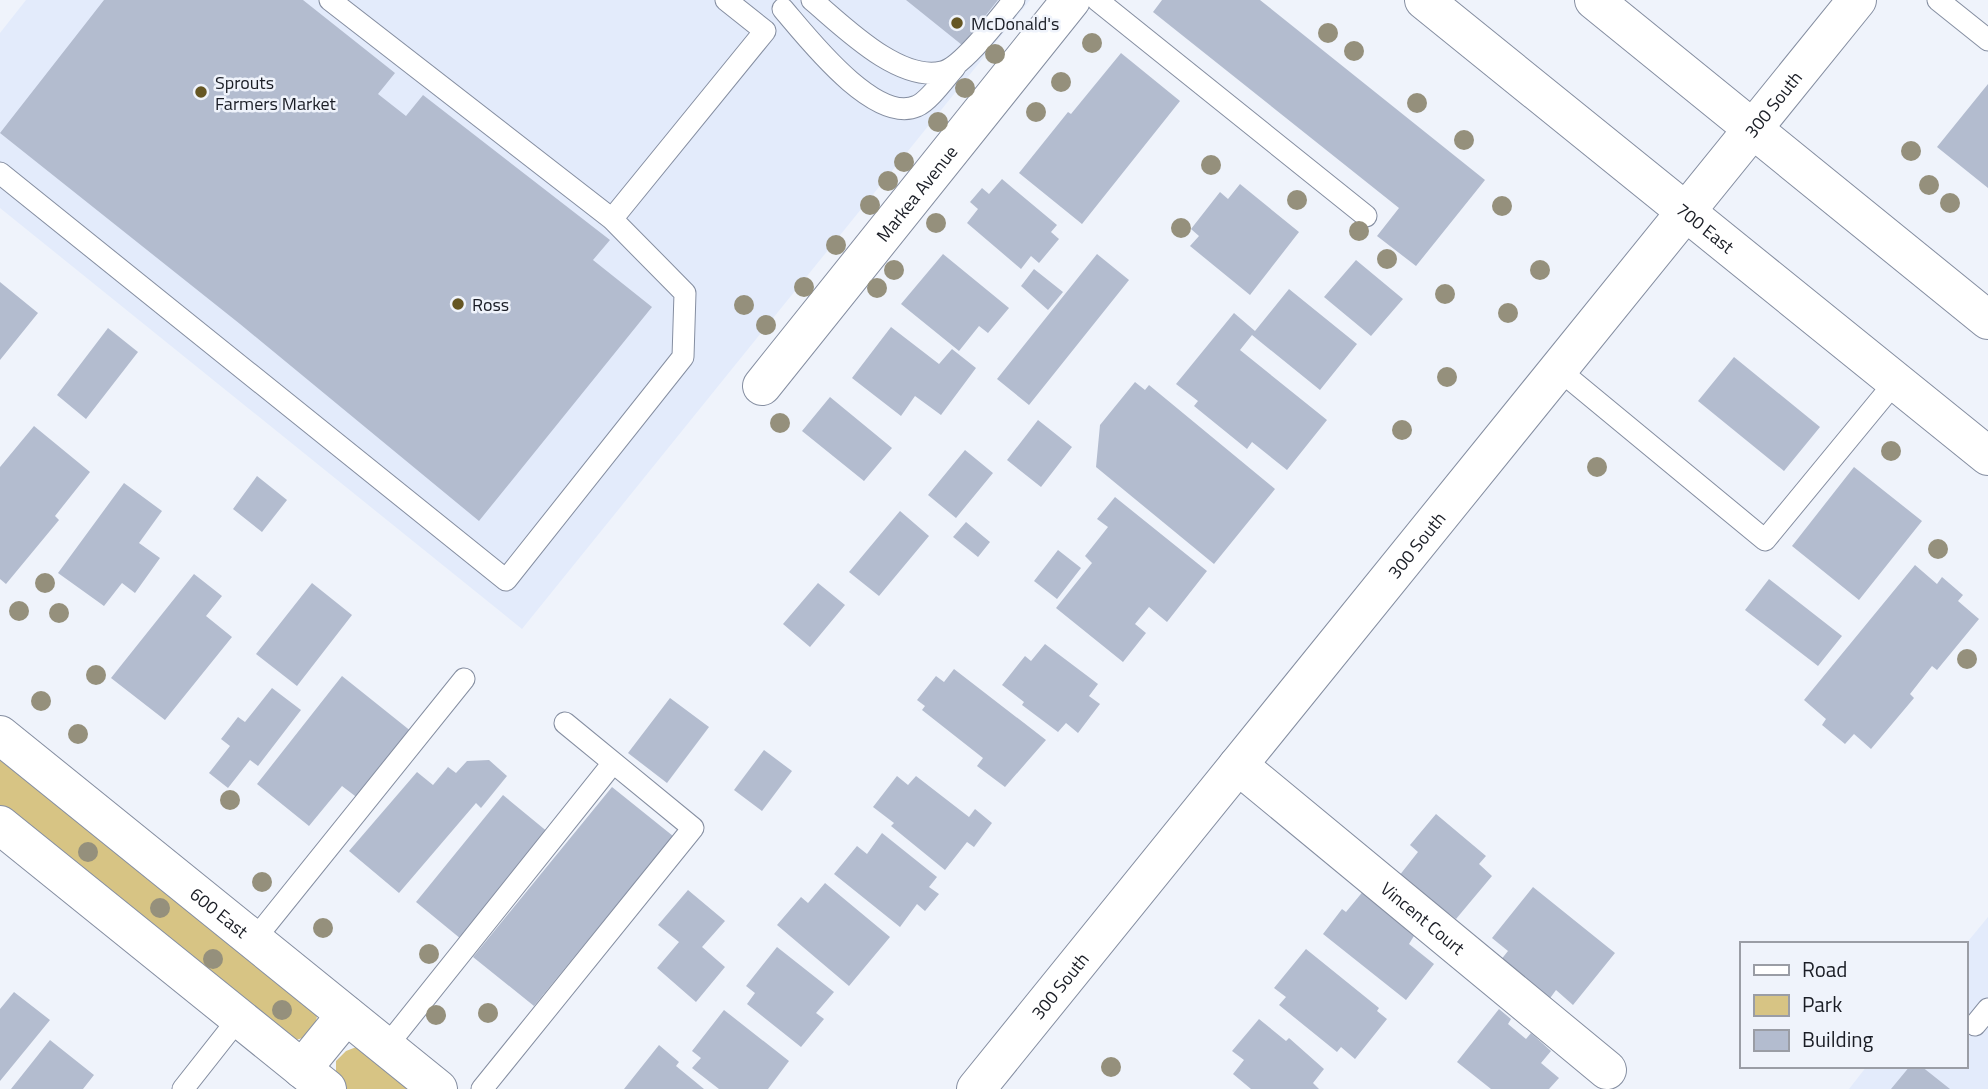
<svg xmlns="http://www.w3.org/2000/svg" width="1988" height="1089" font-family="'Titillium Web',sans-serif">
  <style>
    .built { fill: #e3ebfb }
    .green { fill: #d7c484 }
    .building { fill: #b3bccf }
    .lines { fill: none; stroke-linecap: round; stroke-linejoin: round }
    .lane-casing { stroke: #858ea1; stroke-width: 23 }
    .street-casing { stroke: #858ea1; stroke-width: 40 }
    .secondary-casing { stroke: #858ea1; stroke-width: 40 }
    .primary-casing { stroke: #858ea1; stroke-width: 40 }
    .lane { stroke: #fff; stroke-width: 21 }
    .street { stroke: #fff; stroke-width: 38 }
    .secondary { stroke: #fff; stroke-width: 38 }
    .primary { stroke: #fff; stroke-width: 38 }
    .tree { fill: #95907c }
    .poi-dot { fill: #655623; stroke: #eff3fb; stroke-width: 2.5 }
    .labels { text-anchor: middle; dominant-baseline: central; stroke-width: 5; stroke-linejoin: round; paint-order: stroke }
    .poi-label { font-size: 18px; fill: #1a1d25; stroke: #eff3fb; text-anchor: start }
    .street-label { font-size: 18px; fill: #1a1d25; stroke: #eff3fb }
  </style>
  <rect width="100%" height="100%" fill="#eff3fb"/>
  <path class="built" d="M26 0H1030L522 629 0 208V33Z
    M1988 917V1089H1849L1867 1066H1965V945Z"/>
  <path class="green" d="M0 755 317 1010C318 1030 307 1040 288 1041L0 809Z
    M359 1046 420 1089H347L336 1074V1061L346 1051Z"/>
  <path class="building" d="M104 0H303L395 73 378 94 406 116 423 95 610 240 593 260 652 307 479 521 240 324 0 133Z
    M906 0H998L962 45Z
    M1162 0H1260L1485 180 1416 266 1377 236 1399 208 1153 12Z
    M1121 53 1180 101 1082 224 1019 173 1068 112 1071 114Z
    M1988 84V188L1937 147Z
    M1002 179 1057 225 1051 232 1059 239 1039 263 1031 256 1021 269 967 223 978 209 970 202 982 188 989 194Z
    M1240 184 1299 232 1250 295 1190 246 1199 236 1191 229 1220 192 1228 199Z
    M943 254 1009 308 988 333 979 326 959 351 901 304Z
    M1097 254 1129 280 1029 405 997 379Z
    M1356 260 1403 299 1371 336 1324 297Z
    M1034 269 1063 292 1048 310 1021 286Z
    M0 282 38 313 0 360Z
    M1289 289 1357 344 1320 390 1252 335 1240 350 1327 420 1287 470 1252 442 1247 449 1194 406 1198 401 1176 384 1234 313 1255 331Z
    M891 327 939 364 952 349 976 368 941 415 915 396 901 416 852 378Z
    M108 328 138 352 86 419 57 395Z
    M1734 357 1820 427 1784 471 1698 401Z
    M1135 382 1145 390 1149 385 1275 489 1214 564 1096 467 1100 425Z
    M830 397 892 448 864 481 802 431Z
    M1038 420 1072 447 1041 487 1007 460Z
    M34 426 90 472 55 516 59 520 6 584 0 579V467Z
    M965 450 993 473 956 518 928 495Z
    M1854 467 1922 521 1859 600 1792 546Z
    M257 476 287 500 262 532 233 509Z
    M124 483 162 511 139 543 160 558 135 593 122 583 104 606 58 573Z
    M1115 497 1207 571 1167 622 1149 607 1135 624 1146 633 1123 662 1056 608 1092 563 1085 556 1108 527 1097 519Z
    M900 511 929 536 879 596 849 572Z
    M966 522 990 542 978 557 953 537Z
    M1058 550 1081 568 1057 599 1034 581Z
    M1915 565 1937 584 1942 577 1963 595 1958 601 1979 619 1937 670 1932 666 1910 694 1914 698 1871 749 1854 734 1845 744 1822 725 1826 719 1804 700Z
    M194 574 222 596 206 616 232 637 165 720 111 678Z
    M1769 579 1842 636 1818 666 1745 610Z
    M312 583 352 615 297 686 256 654Z
    M818 583 845 605 810 647 783 624Z
    M1045 644 1098 684 1089 696 1100 704 1078 733 1066 723 1058 732 1022 705 1024 702 1002 685 1025 656 1031 661Z
    M954 669 1046 740 1005 787 977 766 983 758 922 710 925 706 917 700 936 676 944 682Z
    M342 676 412 732 359 799 342 786 309 826 257 784Z
    M272 688 301 710 258 766 250 760 228 788 209 773 230 746 221 739 238 717 245 722Z
    M670 698 709 727 667 783 628 753Z
    M764 750 792 771 762 811 734 790Z
    M489 760 507 776 481 808 476 803 399 893 349 851 417 772 433 785 448 767 456 773 467 761Z
    M897 776 908 785 916 776 969 817 975 809 992 823 974 847 967 842 945 870 891 826 894 823 873 807Z
    M612 787 673 836 534 1006 473 957Z
    M503 795 549 833 461 939 416 902Z
    M1436 814 1486 856 1479 864 1492 876 1456 919 1443 909 1432 923 1395 881 1418 852 1410 845Z
    M882 833 937 877 929 887 939 894 925 911 917 904 900 927 834 874 857 846 867 854Z
    M825 883 890 937 849 986 777 925 801 897 808 903Z
    M1533 887 1615 953 1573 1005 1556 990 1548 1001 1500 961 1508 951 1492 938Z
    M1365 889 1417 931 1409 944 1434 964 1406 1000 1323 934 1342 909 1346 912Z
    M688 890 725 921 702 947 725 967 696 1002 657 968 679 942 658 925Z
    M777 947 834 992 816 1013 824 1019 801 1047 747 1004 755 993 746 986Z
    M1306 949 1379 1008 1377 1011 1387 1019 1355 1059 1341 1047 1337 1052 1279 1005 1286 997 1274 988Z
    M14 992 50 1020 0 1081V1009Z
    M1499 1009 1511 1019 1508 1024 1526 1039 1531 1033 1551 1051 1541 1063 1559 1078 1549 1089H1491L1457 1062Z
    M724 1010 789 1061 768 1089H719L692 1068 701 1058 692 1051Z
    M1259 1019 1286 1041 1289 1038 1324 1069 1313 1083 1319 1089H1251L1233 1074 1244 1060 1232 1051Z
    M50 1040 94 1075 83 1089H11Z
    M659 1045 679 1062 676 1066 704 1089H624Z
    M1910 1066H1921L1950 1089H1891Z"/>
  <g class="lines">
    <g class="lane-casing">
      <path id="lane" d="M812 0C843 26 898 82 942 72 962 68 1000 17 1014 0
        M1097 0 1366 216
        M1938 0 1988 40
        M783 9C807 37 875 125 917 106 929 101 946 77 955 67
        M0 173 506 580 683 357 685 293 612 219 330 0
        M612 219 765 31 726 0
        M1558 369 1765 540 1896 381
        M254 940 464 679
        M1975 1025 1988 1009
        M386 1047 613 763
        M183 1089 239 1018
        M482 1089 693 828 565 723"/>
    </g>
    <g class="street-casing">
      <g id="street">
        <path id="s1" d="M762 386 1071 0"/>
        <path id="s2" d="M0 735 438 1089"/>
        <path id="s3" d="M1238 765 1607 1070"/>
        <path d="M0 825 327 1089"/>
        <path d="M302 1069 346 1015"/>
      </g>
    </g>
    <g class="secondary-casing">
      <g id="secondary">
        <path id="s4" d="M976 1089 1857 0"/>
      </g>
    </g>
    <g class="primary-casing">
      <g id="primary">
        <path id="s5" d="M1424 0 1988 456"/>
        <path d="M1594 0 1988 320"/>
      </g>
    </g>
    <use href="#lane" class="lane"/>
    <use href="#street" class="street"/>
    <use href="#secondary" class="secondary"/>
    <use href="#primary" class="primary"/>
  </g>
  <g class="tree">
    <circle cx="1328" cy="33" r="10"/>
    <circle cx="1092" cy="43" r="10"/>
    <circle cx="1354" cy="51" r="10"/>
    <circle cx="995" cy="54" r="10"/>
    <circle cx="1061" cy="82" r="10"/>
    <circle cx="965" cy="88" r="10"/>
    <circle cx="1417" cy="103" r="10"/>
    <circle cx="1036" cy="112" r="10"/>
    <circle cx="938" cy="122" r="10"/>
    <circle cx="1464" cy="140" r="10"/>
    <circle cx="1911" cy="151" r="10"/>
    <circle cx="904" cy="162" r="10"/>
    <circle cx="1211" cy="165" r="10"/>
    <circle cx="888" cy="181" r="10"/>
    <circle cx="1929" cy="185" r="10"/>
    <circle cx="1297" cy="200" r="10"/>
    <circle cx="1950" cy="203" r="10"/>
    <circle cx="870" cy="205" r="10"/>
    <circle cx="1502" cy="206" r="10"/>
    <circle cx="936" cy="223" r="10"/>
    <circle cx="1181" cy="228" r="10"/>
    <circle cx="1359" cy="231" r="10"/>
    <circle cx="836" cy="245" r="10"/>
    <circle cx="1387" cy="259" r="10"/>
    <circle cx="894" cy="270" r="10"/>
    <circle cx="1540" cy="270" r="10"/>
    <circle cx="804" cy="287" r="10"/>
    <circle cx="877" cy="288" r="10"/>
    <circle cx="1445" cy="294" r="10"/>
    <circle cx="744" cy="305" r="10"/>
    <circle cx="1508" cy="313" r="10"/>
    <circle cx="766" cy="325" r="10"/>
    <circle cx="1447" cy="377" r="10"/>
    <circle cx="780" cy="423" r="10"/>
    <circle cx="1402" cy="430" r="10"/>
    <circle cx="1891" cy="451" r="10"/>
    <circle cx="1597" cy="467" r="10"/>
    <circle cx="1938" cy="549" r="10"/>
    <circle cx="45" cy="583" r="10"/>
    <circle cx="19" cy="611" r="10"/>
    <circle cx="59" cy="613" r="10"/>
    <circle cx="1967" cy="659" r="10"/>
    <circle cx="96" cy="675" r="10"/>
    <circle cx="41" cy="701" r="10"/>
    <circle cx="78" cy="734" r="10"/>
    <circle cx="230" cy="800" r="10"/>
    <circle cx="88" cy="852" r="10"/>
    <circle cx="262" cy="882" r="10"/>
    <circle cx="160" cy="908" r="10"/>
    <circle cx="323" cy="928" r="10"/>
    <circle cx="429" cy="954" r="10"/>
    <circle cx="213" cy="959" r="10"/>
    <circle cx="282" cy="1010" r="10"/>
    <circle cx="488" cy="1013" r="10"/>
    <circle cx="436" cy="1015" r="10"/>
    <circle cx="1111" cy="1067" r="10"/>
  </g>
  <g class="poi-dot">
    <circle cx="957" cy="23" r="7"/>
    <circle cx="201" cy="92" r="7"/>
    <circle cx="458" cy="304" r="7"/>
  </g>
  <g class="labels">
    <g class="poi-label">
      <text x="971" y="23">McDonald's</text>
      <text x="215" y="82">Sprouts<tspan x="215" dy="21">Farmers Market</tspan></text>
      <text x="472" y="304">Ross</text>
    </g>
    <g class="street-label">
      <text stroke="none"><textPath href="#s4" startOffset="1267">300 South</textPath></text>
      <text stroke="none"><textPath href="#s1" startOffset="247">Markea Avenue</textPath></text>
      <text stroke="none"><textPath href="#s5" startOffset="362">700 East</textPath></text>
      <text stroke="none"><textPath href="#s4" startOffset="700">300 South</textPath></text>
      <text stroke="none"><textPath href="#s2" startOffset="282">600 East</textPath></text>
      <text stroke="none"><textPath href="#s3" startOffset="240">Vincent Court</textPath></text>
      <text stroke="none"><textPath href="#s4" startOffset="133">300 South</textPath></text>
    </g>
  </g>
  <rect x="1740" y="942" width="228" height="126" fill="#eff3fb" stroke="#9a9da5" stroke-width="2"/>
  <rect x="1754" y="965" width="35" height="10" fill="#ffffff" stroke="#9a9da5" stroke-width="2"/>
  <text x="1802" y="977" font-size="21" fill="#1a1d25">Road</text>
  <rect x="1754" y="995" width="35" height="21" fill="#d7c484" stroke="#9a9da5" stroke-width="2"/>
  <text x="1802" y="1012" font-size="21" fill="#1a1d25">Park</text>
  <rect x="1754" y="1030" width="35" height="21" fill="#b3bccf" stroke="#9a9da5" stroke-width="2"/>
  <text x="1802" y="1047" font-size="21" fill="#1a1d25">Building</text>
</svg>
